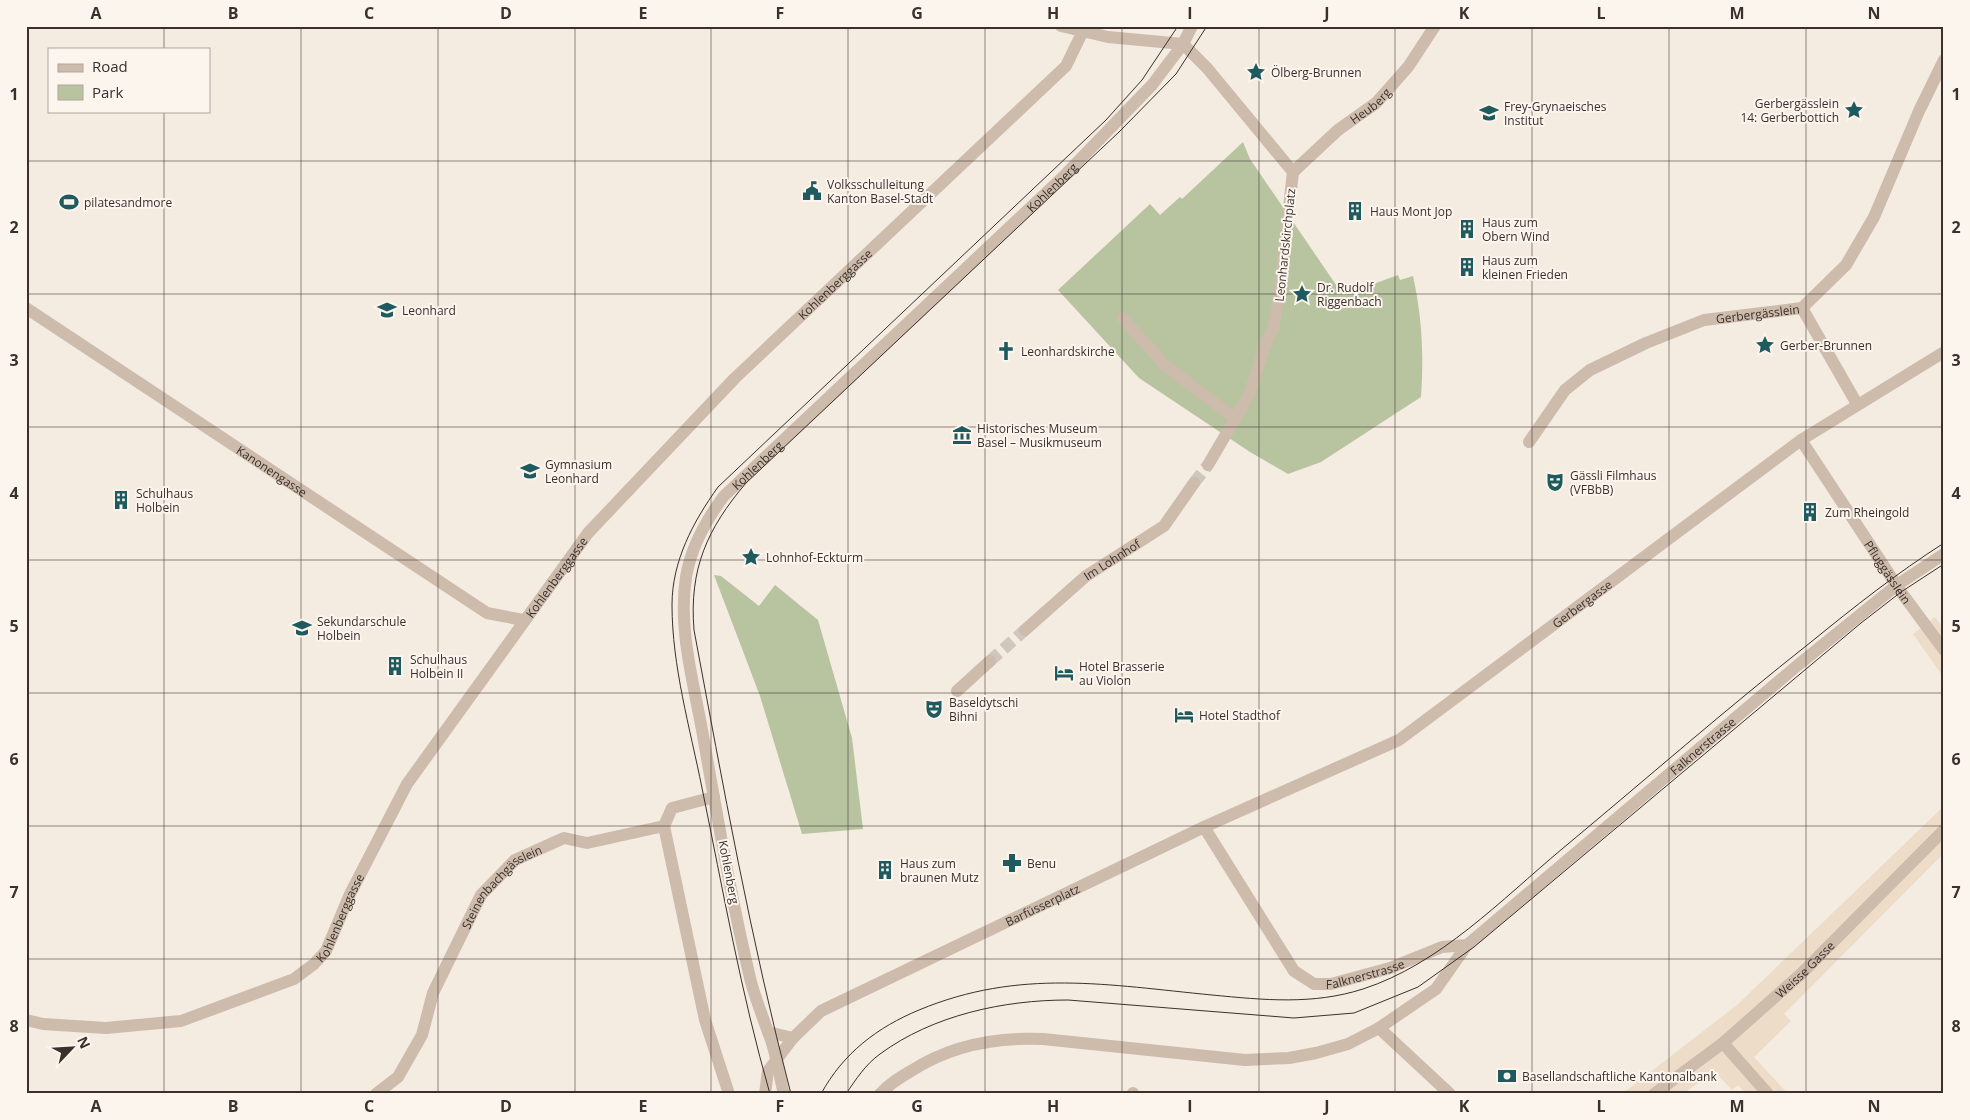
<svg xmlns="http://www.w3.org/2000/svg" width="1970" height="1120" font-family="'Open Sans',sans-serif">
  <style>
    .green { fill: #b8c4a0 }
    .plaza { fill: #ecdcc8 }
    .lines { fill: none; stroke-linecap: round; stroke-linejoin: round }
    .minor-tunnel { stroke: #cfc6bd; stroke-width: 12; stroke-dasharray: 12 6; stroke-linecap: butt }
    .minor { stroke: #cdbbac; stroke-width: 12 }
    .tram { stroke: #3b302b; stroke-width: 1 }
    .grid { fill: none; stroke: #3b302b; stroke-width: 1; stroke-opacity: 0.55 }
    .labels { text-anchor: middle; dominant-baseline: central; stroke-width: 4; stroke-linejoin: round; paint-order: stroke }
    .poi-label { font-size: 12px; fill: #3b302b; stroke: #fbf5ee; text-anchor: start }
    .street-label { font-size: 12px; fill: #3b302b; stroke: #fbf5ee }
    .neatline { fill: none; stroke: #3b302b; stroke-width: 2 }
    .grid-label { font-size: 16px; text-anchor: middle; font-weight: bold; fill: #3b302b }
  </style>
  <rect width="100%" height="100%" fill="#f4ebe1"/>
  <path class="green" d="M1243 142 1250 159 1343 295 1398 275 1400 280 1413 276C1422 316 1424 356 1421 397L1321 462 1288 474 1250 452 1139 378 1058 290 1150 204 1160 215 1180 197 1182 199Z
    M714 575 721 576 759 606 775 585 818 620 852 738 863 829 802 834 760 696Z"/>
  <path class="plaza" d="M1935 617 1944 629V678L1913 634Z
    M1944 806V853L1784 1014 1791 1021 1754 1057 1788 1094H1746L1738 1085 1732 1090 1715 1072 1682 1094H1622L1737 1005Z"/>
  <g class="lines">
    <path class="minor-tunnel" d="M1194 483 1208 465
      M990 661 1025 630"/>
    <g class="minor">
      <path d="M1061 26 1108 37 1183 44"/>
      <path d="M1183 44 1207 68 1293 172 1279 296 1273 329 1266 343 1249 395 1208 465"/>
      <path id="s1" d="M1293 172 1338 130 1376 103 1408 67 1435 26"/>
      <path id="s2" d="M26 308 487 613 523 620"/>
      <path d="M1802 308 1857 404"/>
      <path d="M1122 318 1166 366 1236 419"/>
      <path id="s3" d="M1801 440 1901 592 1944 650"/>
      <path id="s4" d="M1529 442 1565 390 1590 370 1646 343 1704 320 1802 308 1846 265 1874 217 1919 111 1944 60"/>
      <path id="s5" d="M1025 630 1086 576 1164 526 1194 483"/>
      <path d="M957 691 990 661"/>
      <path d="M664 826 705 1020 729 1094"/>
      <path id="s6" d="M1204 827 1294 971 1314 984H1331L1390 968 1442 947 1467 945"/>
      <path id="s7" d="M26 1020 43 1024 106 1028 181 1021 294 979 314 964 326 951 350 894 407 784 588 533 735 378 1066 66 1082 33"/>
      <path d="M1379 1028 1450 1094"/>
      <path d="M768 1032 793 1038"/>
      <path d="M1723 1043 1768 1094"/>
      <path d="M1133 1093V1094"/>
      <path id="s8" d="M376 1094 398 1077 422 1035 433 993 481 895 515 860 564 838 587 843 664 826 672 808 714 797"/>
      <path id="s9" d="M765 1094 768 1071 793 1038 821 1011 1204 827 1399 740 1801 440 1944 352"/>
      <path id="s10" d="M784 1094C779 1074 776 1051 768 1032 762 1015 756 1000 751 982 731 899 717 814 702 730 693 680 678 628 686 577 691 547 706 520 724 496L1065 175 1152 85 1183 44 1192 26"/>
      <path id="s11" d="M880 1094C889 1084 899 1078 911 1071 951 1045 996 1037 1043 1039L1245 1060 1289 1058 1316 1053 1348 1044 1379 1028 1436 989 1467 945 1798 665 1897 585 1944 554"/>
      <path id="s12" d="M1654 1094 1723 1043 1801 974 1944 830"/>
    </g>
    <path class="tram" d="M770 1094C741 993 723 890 702 788 690 728 672 666 672 605 672 561 693 522 718 487L1106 120 1142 80 1178 26
      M791 1094C751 941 723 785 694 630 689 569 707 529 746 483L1119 132 1176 74 1207 26
      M821 1094C843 1053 878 1027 919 1010 1020 968 1108 985 1212 995 1264 1000 1313 1005 1363 989 1440 964 1501 900 1562 849 1645 780 1726 709 1811 642 1854 607 1897 573 1944 543
      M846 1094C856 1079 866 1064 880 1054 933 1015 1004 1000 1068 1000L1294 1018 1354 1013 1418 987 1474 947 1861 623 1901 592 1944 564"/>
  </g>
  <path class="grid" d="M164 26V49M301 26V1094M438 26V1094M575 26V1094M711 26V1094M848 26V1094M985 26V1094M1122 26V1094M1259 26V1094M1395 26V1094M1532 26V1094M1669 26V1094M1806 26V1094M164 111V1094M26 161H1944M26 294H1944M26 427H1944M26 560H1944M26 693H1944M26 826H1944M26 959H1944"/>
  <defs>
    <g id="sight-bare" transform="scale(1.5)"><path d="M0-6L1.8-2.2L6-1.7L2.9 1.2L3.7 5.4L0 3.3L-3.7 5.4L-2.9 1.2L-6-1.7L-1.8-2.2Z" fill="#1f5a5e" stroke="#fbf5ee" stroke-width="2.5" paint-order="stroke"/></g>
    <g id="university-bare" transform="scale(1.5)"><path d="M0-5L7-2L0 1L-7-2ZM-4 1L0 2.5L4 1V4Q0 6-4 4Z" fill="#1f5a5e" stroke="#fbf5ee" stroke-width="2.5" paint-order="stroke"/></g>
    <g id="civic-bare" transform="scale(1.5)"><path d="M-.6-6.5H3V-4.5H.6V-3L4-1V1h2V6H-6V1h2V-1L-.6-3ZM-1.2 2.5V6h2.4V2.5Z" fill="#1f5a5e" stroke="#fbf5ee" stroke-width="2.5" paint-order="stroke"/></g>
    <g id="stadium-bare" transform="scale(1.5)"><path d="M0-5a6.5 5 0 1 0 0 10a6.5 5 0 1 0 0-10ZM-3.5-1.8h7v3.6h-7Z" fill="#1f5a5e" stroke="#fbf5ee" stroke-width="2.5" paint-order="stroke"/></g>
    <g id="building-bare" transform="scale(1.5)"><path d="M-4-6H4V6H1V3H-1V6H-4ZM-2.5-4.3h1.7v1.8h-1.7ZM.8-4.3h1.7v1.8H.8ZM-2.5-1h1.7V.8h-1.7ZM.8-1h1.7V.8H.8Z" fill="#1f5a5e" stroke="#fbf5ee" stroke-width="2.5" paint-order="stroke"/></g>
    <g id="school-bare" transform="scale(1.5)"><path d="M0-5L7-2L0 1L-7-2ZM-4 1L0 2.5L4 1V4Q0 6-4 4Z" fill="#1f5a5e" stroke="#fbf5ee" stroke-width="2.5" paint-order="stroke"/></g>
    <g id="church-bare" transform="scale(1.5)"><path d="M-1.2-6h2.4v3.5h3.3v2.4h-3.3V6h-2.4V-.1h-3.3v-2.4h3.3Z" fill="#1f5a5e" stroke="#fbf5ee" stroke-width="2.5" paint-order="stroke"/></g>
    <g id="museum-bare" transform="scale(1.5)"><path d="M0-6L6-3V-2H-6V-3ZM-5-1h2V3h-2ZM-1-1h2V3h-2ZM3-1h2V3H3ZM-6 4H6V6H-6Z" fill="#1f5a5e" stroke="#fbf5ee" stroke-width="2.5" paint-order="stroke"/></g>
    <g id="theatre-bare" transform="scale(1.5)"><path d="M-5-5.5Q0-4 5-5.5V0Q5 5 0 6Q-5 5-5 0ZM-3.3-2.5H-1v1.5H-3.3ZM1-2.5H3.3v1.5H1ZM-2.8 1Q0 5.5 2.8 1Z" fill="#1f5a5e" stroke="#fbf5ee" stroke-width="2.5" paint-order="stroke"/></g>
    <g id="hotel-bare" transform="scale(1.5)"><path d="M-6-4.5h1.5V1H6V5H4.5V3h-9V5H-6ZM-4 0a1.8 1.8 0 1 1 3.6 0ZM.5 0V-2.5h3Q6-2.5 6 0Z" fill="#1f5a5e" stroke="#fbf5ee" stroke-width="2.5" paint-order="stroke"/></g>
    <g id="pharmacy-bare" transform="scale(1.5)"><path d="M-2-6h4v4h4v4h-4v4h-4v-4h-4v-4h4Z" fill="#1f5a5e" stroke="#fbf5ee" stroke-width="2.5" paint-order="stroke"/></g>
    <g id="bank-bare" transform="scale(1.5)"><path d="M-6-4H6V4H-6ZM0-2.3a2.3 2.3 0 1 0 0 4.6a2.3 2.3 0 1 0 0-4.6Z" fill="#1f5a5e" stroke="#fbf5ee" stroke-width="2.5" paint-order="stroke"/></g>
  </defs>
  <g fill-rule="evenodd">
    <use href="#sight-bare" x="1256" y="72"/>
    <use href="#sight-bare" x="1854" y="110"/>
    <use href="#university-bare" x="1489" y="113"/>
    <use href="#civic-bare" x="812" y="191"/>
    <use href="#stadium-bare" x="69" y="202"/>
    <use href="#building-bare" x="1355" y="211"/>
    <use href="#building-bare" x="1467" y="229"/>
    <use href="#building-bare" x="1467" y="267"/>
    <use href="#sight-bare" x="1302" y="294"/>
    <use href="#school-bare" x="387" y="310"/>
    <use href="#sight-bare" x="1765" y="345"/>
    <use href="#church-bare" x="1006" y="351"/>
    <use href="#museum-bare" x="962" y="435"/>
    <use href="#school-bare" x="530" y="471"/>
    <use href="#theatre-bare" x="1555" y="482"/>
    <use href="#building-bare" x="121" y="500"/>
    <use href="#building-bare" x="1810" y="512"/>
    <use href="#sight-bare" x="751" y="557"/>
    <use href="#school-bare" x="302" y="628"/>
    <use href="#building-bare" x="395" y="666"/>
    <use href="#hotel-bare" x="1064" y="673"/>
    <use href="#theatre-bare" x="934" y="709"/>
    <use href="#hotel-bare" x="1184" y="715"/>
    <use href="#pharmacy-bare" x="1012" y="863"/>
    <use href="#building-bare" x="885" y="870"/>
    <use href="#bank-bare" x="1507" y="1076"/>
  </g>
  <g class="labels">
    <g class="poi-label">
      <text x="1271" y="72">Ölberg-Brunnen</text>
      <text x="1839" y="103" text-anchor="end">Gerbergässlein<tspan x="1839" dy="14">14: Gerberbottich</tspan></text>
      <text x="1504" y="106">Frey-Grynaeisches<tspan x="1504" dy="14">Institut</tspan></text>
      <text x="827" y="184">Volksschulleitung<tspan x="827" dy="14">Kanton Basel-Stadt</tspan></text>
      <text x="84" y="202">pilatesandmore</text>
      <text x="1370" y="211">Haus Mont Jop</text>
      <text x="1482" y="222">Haus zum<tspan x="1482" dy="14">Obern Wind</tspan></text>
      <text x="1482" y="260">Haus zum<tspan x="1482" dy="14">kleinen Frieden</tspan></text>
      <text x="1317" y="287">Dr. Rudolf<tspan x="1317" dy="14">Riggenbach</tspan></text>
      <text x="402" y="310">Leonhard</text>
      <text x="1780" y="345">Gerber-Brunnen</text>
      <text x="1021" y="351">Leonhardskirche</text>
      <text x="977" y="428">Historisches Museum<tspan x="977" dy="14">Basel – Musikmuseum</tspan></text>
      <text x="545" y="464">Gymnasium<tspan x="545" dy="14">Leonhard</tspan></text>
      <text x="1570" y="475">Gässli Filmhaus<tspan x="1570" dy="14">(VFBbB)</tspan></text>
      <text x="136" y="493">Schulhaus<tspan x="136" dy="14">Holbein</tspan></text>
      <text x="1825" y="512">Zum Rheingold</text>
      <text x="766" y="557">Lohnhof-Eckturm</text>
      <text x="317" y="621">Sekundarschule<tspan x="317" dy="14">Holbein</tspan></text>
      <text x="410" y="659">Schulhaus<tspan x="410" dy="14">Holbein II</tspan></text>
      <text x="1079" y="666">Hotel Brasserie<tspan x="1079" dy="14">au Violon</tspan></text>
      <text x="949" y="702">Baseldytschi<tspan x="949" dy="14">Bihni</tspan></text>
      <text x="1199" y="715">Hotel Stadthof</text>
      <text x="900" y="863">Haus zum<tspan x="900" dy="14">braunen Mutz</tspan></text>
      <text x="1027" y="863">Benu</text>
      <text x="1522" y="1076">Basellandschaftliche Kantonalbank</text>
    </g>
    <g class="street-label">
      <text stroke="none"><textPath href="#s1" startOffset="102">Heuberg</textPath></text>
      <text stroke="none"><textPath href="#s10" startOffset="1069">Kohlenberg</textPath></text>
      <text transform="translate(1285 245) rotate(-84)">Leonhardskirchplatz</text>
      <text stroke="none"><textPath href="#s7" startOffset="1165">Kohlenberggasse</textPath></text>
      <text stroke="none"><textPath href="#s4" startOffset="274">Gerbergässlein</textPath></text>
      <text stroke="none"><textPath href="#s10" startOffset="664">Kohlenberg</textPath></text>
      <text stroke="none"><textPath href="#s2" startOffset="295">Kanonengasse</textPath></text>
      <text stroke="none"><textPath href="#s5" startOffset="112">Im Lohnhof</textPath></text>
      <text stroke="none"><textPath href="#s3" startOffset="158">Pfluggässlein</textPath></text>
      <text stroke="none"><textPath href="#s7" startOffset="760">Kohlenberggasse</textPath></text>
      <text stroke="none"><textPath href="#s9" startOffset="970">Gerbergasse</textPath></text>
      <text stroke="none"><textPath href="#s11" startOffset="951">Falknerstrasse</textPath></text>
      <text transform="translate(729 872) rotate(79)">Kohlenberg</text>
      <text stroke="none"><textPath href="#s8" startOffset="249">Steinenbachgässlein</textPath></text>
      <text stroke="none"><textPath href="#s9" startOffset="349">Barfüsserplatz</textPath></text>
      <text stroke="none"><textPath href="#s7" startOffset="355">Kohlenberggasse</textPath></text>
      <text stroke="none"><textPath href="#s12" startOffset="196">Weisse Gasse</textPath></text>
      <text stroke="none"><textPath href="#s6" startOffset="246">Falknerstrasse</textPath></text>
    </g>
  </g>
  <rect width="1970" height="1120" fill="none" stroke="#fbf5ee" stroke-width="55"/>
  <rect x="48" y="48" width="162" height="65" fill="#fbf5ee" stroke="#aea6a0"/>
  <rect x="58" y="64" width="25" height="8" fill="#cdbbac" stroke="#aea6a0"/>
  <text x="92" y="72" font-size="15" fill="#3b302b">Road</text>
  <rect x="58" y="85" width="25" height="15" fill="#b8c4a0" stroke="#aea6a0"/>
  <text x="92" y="98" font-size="15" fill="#3b302b">Park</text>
  <g transform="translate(72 1048) rotate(65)" stroke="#fbf5ee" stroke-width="4" paint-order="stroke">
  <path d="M0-4L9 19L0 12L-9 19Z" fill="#3b302b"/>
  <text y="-8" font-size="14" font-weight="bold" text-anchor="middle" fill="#3b302b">N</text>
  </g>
  <rect x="28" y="28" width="1914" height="1064" class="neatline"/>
  <g class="grid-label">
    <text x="96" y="19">A</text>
    <text x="233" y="19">B</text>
    <text x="369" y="19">C</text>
    <text x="506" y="19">D</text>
    <text x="643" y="19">E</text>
    <text x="780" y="19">F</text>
    <text x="917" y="19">G</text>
    <text x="1053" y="19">H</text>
    <text x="1190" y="19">I</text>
    <text x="1327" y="19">J</text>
    <text x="1464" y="19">K</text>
    <text x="1601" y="19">L</text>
    <text x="1737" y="19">M</text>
    <text x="1874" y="19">N</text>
    <text x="14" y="100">1</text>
    <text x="1956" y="100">1</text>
    <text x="14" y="233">2</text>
    <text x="1956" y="233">2</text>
    <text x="14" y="366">3</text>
    <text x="1956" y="366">3</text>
    <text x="14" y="499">4</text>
    <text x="1956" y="499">4</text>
    <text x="14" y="632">5</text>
    <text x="1956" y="632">5</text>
    <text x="14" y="765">6</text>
    <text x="1956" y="765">6</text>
    <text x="14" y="898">7</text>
    <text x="1956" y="898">7</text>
    <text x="14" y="1032">8</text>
    <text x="1956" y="1032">8</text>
    <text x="96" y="1112">A</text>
    <text x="233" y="1112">B</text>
    <text x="369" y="1112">C</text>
    <text x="506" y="1112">D</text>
    <text x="643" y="1112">E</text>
    <text x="780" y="1112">F</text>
    <text x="917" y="1112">G</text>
    <text x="1053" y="1112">H</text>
    <text x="1190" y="1112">I</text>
    <text x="1327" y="1112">J</text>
    <text x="1464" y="1112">K</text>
    <text x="1601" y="1112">L</text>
    <text x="1737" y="1112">M</text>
    <text x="1874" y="1112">N</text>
  </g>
</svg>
